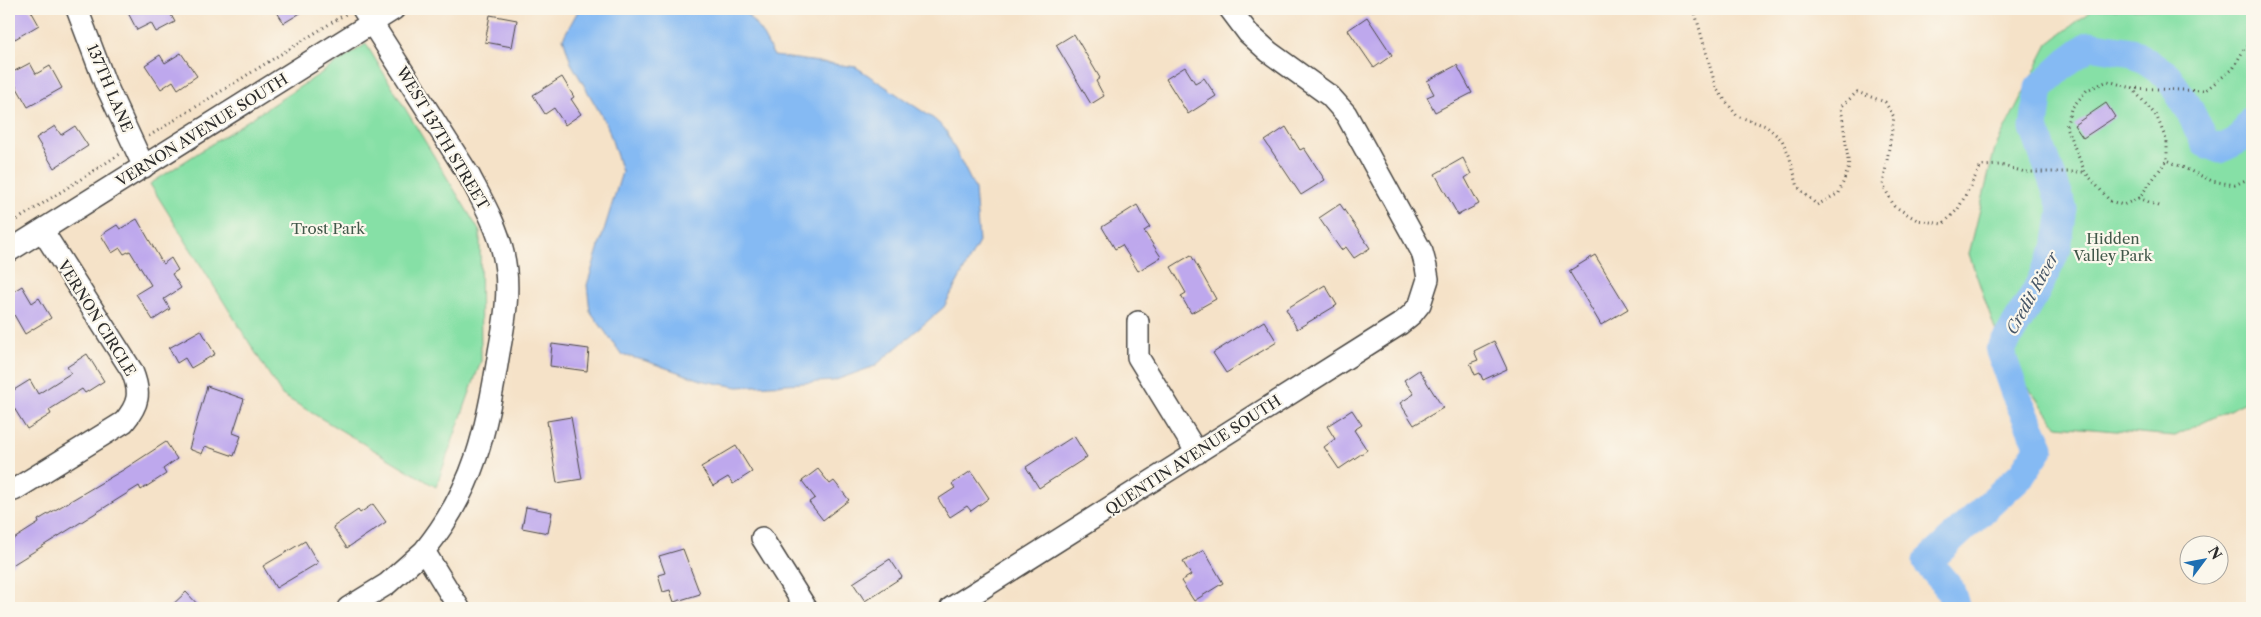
<svg xmlns="http://www.w3.org/2000/svg" width="2261" height="617" font-family="'Libre Caslon Text',serif">
  <style>
    .green { fill: #86e0a6; stroke: #588668 }
    .water { fill: #85baf3; stroke: #58728f }
    .lines { fill: none; stroke-linecap: round; stroke-linejoin: round }
    .river { stroke: #85baf3; stroke-width: 29 }
    .building { fill: #bea8ed }
    .minor-casing { stroke: #494643; stroke-width: 24 }
    .path { stroke: #494643; stroke-width: 3; stroke-dasharray: 1 4; stroke-linecap: butt }
    .minor { stroke: #fff; stroke-width: 21 }
    .labels { text-anchor: middle; dominant-baseline: central; stroke-width: 4.5; stroke-linejoin: round; paint-order: stroke }
    .street-label { font-size: 15px; fill: #2b2b2b; stroke: #fbf7ec }
    .park-label { font-size: 15px; fill: #42584a; stroke: #fbf7ec }
    .water-label { font-size: 16px; font-style: italic; fill: #465667; stroke: #fbf7ec }
  </style>
  <rect width="100%" height="100%" fill="#fbf7ec"/>
  <filter id="ink" filterUnits="userSpaceOnUse"><feTurbulence type="fractalNoise" baseFrequency=".02" numOctaves="2"/><feDisplacementMap in="SourceGraphic" scale="10" xChannelSelector="R" yChannelSelector="G"/><feConvolveMatrix kernelMatrix="1 2 1 2 8 2 1 2 1" color-interpolation-filters="sRGB"/></filter>
  <filter id="wash" filterUnits="userSpaceOnUse"><feTurbulence type="fractalNoise" baseFrequency=".0096" numOctaves="4" result="noise"/><feDisplacementMap in="SourceGraphic" scale="20" xChannelSelector="R" yChannelSelector="G"/><feGaussianBlur stdDeviation="1.12" result="paint"/><feColorMatrix in="noise" values="0 0 0 0 0 0 0 0 0 0 0 0 0 0 0 0 0 1.4 0 .05"/><feComposite in="paint" operator="in"/></filter>
  <g filter="url(#wash)">
    <rect width="100%" height="100%" fill="#f5e2c8"/>
    <path class="green" d="M2093 9H2252V399L2175 436 2057 426 2004 355 1969 254 1995 148 2048 44Z
      M366 44 480 232 481 361 436 487 282 395 150 184Z"/>
    <path class="water" d="M579 9H743L761 32 774 56 856 67 934 119 945 129 975 189 979 242 944 307 875 366 833 381 738 387 704 381 643 360 622 355 590 311 587 285 622 172 607 125 571 63 563 38Z"/>
    <g class="lines">
      <path class="river" d="M1956 608 1950 589 1927 562 2022 474 2040 447 2015 393 2000 351 2035 293 2057 249 2063 209 2034 128 2039 88 2068 61 2090 45 2132 52 2167 75 2189 109 2205 143 2220 149 2242 138 2252 120"/>
    </g>
    <g id="blocks">
      <path class="building" d="M9 9H30L39 25 15 39 9 29Z
        M126 9H179L170 13 175 22 156 32 151 23 137 30Z
        M275 9H307L284 23Z
        M490 15 517 20 512 47 485 42Z
        M1367 17 1392 55 1374 68 1348 30Z
        M1074 34 1100 78 1096 81 1104 96 1091 104 1056 45Z
        M181 53 197 76 178 89 173 81 161 89 145 65 160 55 165 63Z
        M30 63 36 74 50 66 62 88 28 107 9 74Z
        M1457 65 1472 93 1435 112 1427 97 1434 94 1427 81Z
        M1185 67 1195 83 1204 78 1216 96 1188 114 1166 79Z
        M562 77 574 97 571 99 581 114 565 125 554 108 545 114 533 95Z
        M2106 103 2115 117 2083 138 2074 125Z
        M55 126 61 135 75 126 88 146 54 168 36 138Z
        M1286 127 1300 150 1304 148 1325 180 1301 195 1265 141Z
        M1463 158 1471 174 1465 178 1479 204 1458 215 1435 174Z
        M1340 204 1370 248 1354 258 1346 247 1341 250 1319 218Z
        M1137 205 1150 227 1144 231 1161 257 1138 271 1122 245 1115 249 1102 227Z
        M137 219 163 264 171 258 178 270 172 274 181 288 164 299 170 309 153 320 136 294 151 285 130 251 124 254 120 248 112 253 101 235 117 225 120 229Z
        M1191 255 1216 299 1191 313 1181 296 1186 293 1171 267Z
        M1595 255 1628 309 1601 325 1569 271Z
        M1325 285 1337 305 1297 329 1286 309Z
        M22 286 32 303 39 298 51 318 25 334 9 306V294Z
        M1264 321 1277 342 1226 373 1213 353Z
        M201 330 215 354 191 368 185 358 177 363 169 348Z
        M1494 341 1507 369 1483 380 1480 373 1475 375 1470 363 1478 360 1474 351Z
        M552 344 589 349 587 371 550 366Z
        M87 354 104 381 85 393 82 389 49 410 51 414 27 429 9 400V393L30 380 38 394 71 373 67 367Z
        M1419 370 1443 408 1414 425 1400 403 1414 394 1404 380Z
        M207 386 244 399 233 433 241 436 234 456 205 446 202 454 189 449Z
        M1352 410 1362 425 1354 430 1367 450 1339 469 1324 447 1335 439 1327 426Z
        M571 417 582 479 557 483 547 421Z
        M1074 436 1087 457 1039 488 1026 467Z
        M166 442 177 459 163 469 166 474 141 490 139 486 9 567V542L39 523 38 520 123 470Z
        M736 446 752 472 733 484 728 477 713 486 701 467Z
        M818 469 830 484 834 481 849 500 823 520 809 502 815 498 802 481Z
        M971 471 989 498 971 511 967 506 950 517 938 499 955 488 952 484Z
        M373 504 386 522 347 548 333 527 358 510 360 513Z
        M526 507 552 512 548 533 522 528Z
        M305 541 318 563 276 588 263 566Z
        M683 549 700 594 674 602 670 590 663 592 658 575 665 573 659 556Z
        M1204 550 1223 583 1194 601 1181 581 1191 575 1183 562Z
        M890 559 902 577 865 601 853 583Z
        M186 592 201 608H169Z"/>
    </g>
  </g>
  <g filter="url(#ink)">
    <use href="#blocks" fill-opacity="0" stroke="#494643" stroke-width="1"/>
    <g class="lines">
      <g class="minor-casing">
        <path id="minor" d="M77 9 105 83 144 167
          M363 9 470 177C483 202 497 226 503 253 511 286 505 320 499 352 487 429 475 488 424 551L459 608
          M9 251 394 9
          M1138 322V357L1197 453
          M9 490H14L124 422C139 404 141 393 132 371L42 230
          M762 538 806 608
          M348 608 387 584 424 551
          M951 608 1400 324 1412 314 1420 304 1428 279 1426 267 1422 252 1346 114 1330 96 1269 52 1248 33 1230 9"/>
      </g>
      <path class="path" d="M1694 9 1716 88 1737 116 1766 126 1782 140 1789 155 1798 187 1817 205 1839 193 1849 167 1841 107 1857 92 1885 102 1894 117 1883 185 1894 206 1917 220 1943 224 1958 209 1981 166 2000 165 2025 172H2085
        M2132 88 2204 91 2233 69 2244 49 2252 44
        M149 136 347 13
        M2139 198 2123 205 2110 201 2085 172 2066 127 2071 109 2087 90 2108 81 2132 88 2157 117 2167 142V160
        M2158 206 2139 198 2167 160 2212 181 2235 185 2252 177
        M9 225 120 154"/>
      <use href="#minor" class="minor"/>
    </g>
  </g>
  <g class="labels">
    <g class="street-label">
      <text transform="translate(110 88) rotate(67)">137TH LANE</text>
      <text transform="translate(202 130) rotate(-32)">VERNON AVENUE SOUTH</text>
      <text transform="translate(443 138) rotate(59)">WEST 137TH STREET</text>
      <text transform="translate(97 318) rotate(58)">VERNON CIRCLE</text>
      <text transform="translate(1193 455) rotate(-33)">QUENTIN AVENUE SOUTH</text>
    </g>
    <g class="park-label">
      <text x="328" y="228">Trost Park</text>
      <text x="2113" y="238">Hidden<tspan x="2113" dy="17">Valley Park</tspan></text>
    </g>
    <g class="water-label">
      <text transform="translate(2032 293) rotate(-61)">Credit River</text>
    </g>
  </g>
  <rect width="2261" height="617" fill="none" stroke="#fbf7ec" stroke-width="30"/>
  <g transform="translate(2204 560) rotate(58)"><circle r="24" fill="#fbf7ec" stroke="#a8a59f"/>
  <path d="M0-4L9 19L0 12L-9 19Z" fill="#1f6fb2"/>
  <text y="-8" font-size="14" font-weight="bold" text-anchor="middle" fill="#2b2b2b">N</text>
  </g>
</svg>
